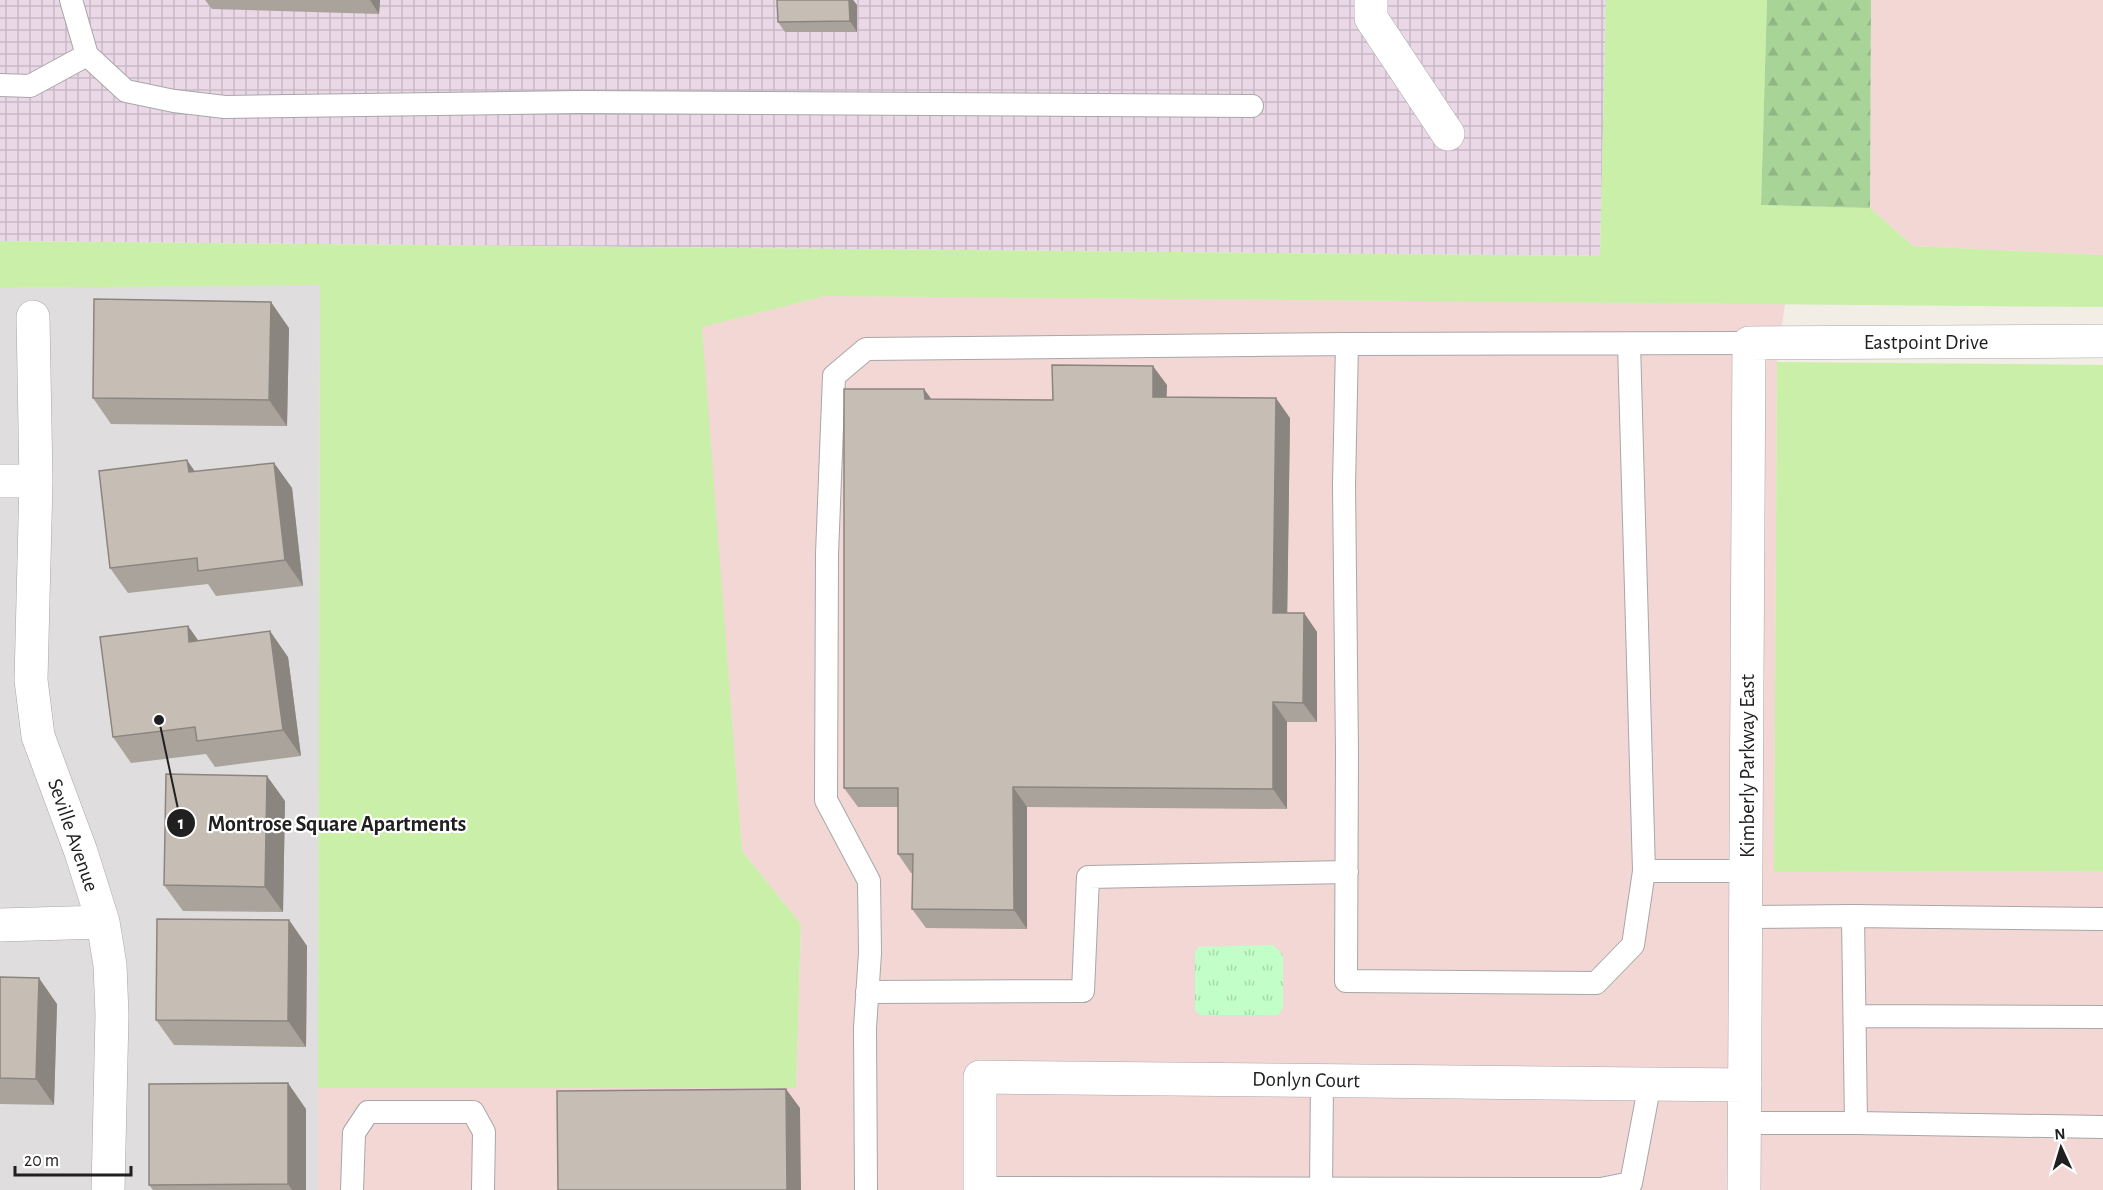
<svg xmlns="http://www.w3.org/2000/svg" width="2103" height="1190" font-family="'Alegreya Sans',sans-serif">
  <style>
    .residential { fill: #dfdddd }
    .commercial { fill: #f3d7d5 }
    .industrial { fill: url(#industrial-grid) }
    .grass { fill: #c9efa9 }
    .forest { fill: url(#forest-firs) }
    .park { fill: url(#park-tufts) }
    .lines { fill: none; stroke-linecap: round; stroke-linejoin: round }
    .service-casing { stroke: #a7a7a7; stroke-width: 24 }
    .minor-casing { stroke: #a7a7a7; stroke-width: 34 }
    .service { stroke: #fff; stroke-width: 22 }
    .minor { stroke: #fff; stroke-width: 33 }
    .wall { fill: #aaa39c }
    .shaded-wall { fill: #8b857f }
    .building { fill: #c6beb5; stroke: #8b857f; stroke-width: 1.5 }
    .labels { text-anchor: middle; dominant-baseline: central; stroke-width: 4.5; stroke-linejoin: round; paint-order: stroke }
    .street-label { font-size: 21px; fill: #202020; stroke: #fff }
    .leader { fill: none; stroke: #202020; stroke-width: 2 }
    .callout-dot { fill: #202020; stroke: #fff; stroke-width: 2 }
    .mark-label { font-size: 18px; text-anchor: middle; font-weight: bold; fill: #fff }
    .callout-label { font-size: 22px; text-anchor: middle; font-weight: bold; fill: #202020; stroke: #fff; stroke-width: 4.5; stroke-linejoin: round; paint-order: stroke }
  </style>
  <defs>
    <pattern id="industrial-grid" width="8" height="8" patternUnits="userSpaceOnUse" patternTransform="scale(1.5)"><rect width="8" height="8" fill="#ebd8e7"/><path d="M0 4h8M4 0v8" fill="none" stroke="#c9b9c6"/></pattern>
    <pattern id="forest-firs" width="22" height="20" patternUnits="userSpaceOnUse" patternTransform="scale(1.5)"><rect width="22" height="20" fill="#a8d498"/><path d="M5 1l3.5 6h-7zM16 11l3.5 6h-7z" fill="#90b683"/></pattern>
    <pattern id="park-tufts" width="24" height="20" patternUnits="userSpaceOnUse" patternTransform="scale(1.5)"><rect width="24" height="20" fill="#c1fec8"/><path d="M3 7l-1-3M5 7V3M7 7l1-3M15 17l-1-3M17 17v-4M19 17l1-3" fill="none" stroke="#a6d9ac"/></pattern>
  </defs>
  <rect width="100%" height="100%" fill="#f2eee6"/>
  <path class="residential" d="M320 284 318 1190H0V288Z"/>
  <path class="commercial" d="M1871 0H2103V255L1913 246 1870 208Z
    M825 296 1785 304 1777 362 1774 872 2103 871V1190H318V1088L796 1087 801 924 742 851 701 327Z"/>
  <path class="industrial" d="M0 0H1606L1600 256 0 241Z"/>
  <path class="grass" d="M1606 0H1767L1761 205 1870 208 1913 246 2103 255V307L825 296 702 327 742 851 801 924 796 1088H318L320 285 0 288V241L1600 256Z
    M1777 362 2103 365V871L1774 872Z"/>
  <path class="forest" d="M1767 0H1871L1870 208 1761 205Z"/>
  <path class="park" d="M1273 945 1283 955V1008L1278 1015H1201L1195 1011V954L1198 947Z"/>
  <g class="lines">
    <g class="service-casing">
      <path id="service" d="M71 0 87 55 126 91 174 101 225 107 579 102 1252 106
        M0 85 30 86 87 55
        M1629 344 1644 871 1633 945 1596 983 1346 981 1347 752 1344 485 1347 344 1749 343
        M1644 871H1746
        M1853 916 2103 919
        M867 992 1083 991 1088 877 1347 872
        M1855 1016 2103 1017
        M1744 1123H1856L1853 916 1746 917
        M1856 1123 2103 1127
        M980 1188 1601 1189 1631 1183 1650 1083
        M1321 1189 1322 1081
        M352 1190 354 1133 368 1112H473L484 1132 483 1190
        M866 1190 865 1028 870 953 869 881 826 800 827 554 834 376 866 349 1347 344"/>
    </g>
    <g class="minor-casing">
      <path id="minor" d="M1371 0V18L1448 134
        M33 317 36 481 31 680 38 736 81 852 103 922 110 965 112 1015 108 1190
        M0 481H36
        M0 925 103 922
        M980 1190V1077L1745 1085
        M1744 1190 1749 343 2103 341"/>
    </g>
    <use href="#service" class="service"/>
    <use href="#minor" class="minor"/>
  </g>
  <path class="wall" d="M205 0H380L379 14 212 9Z
    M849 0H853L857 5V32H785L778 22Z
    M289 328 287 426 111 424 93 398Z
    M1167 385 1166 398 1290 418 1287 613H1304L1317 632V722H1287V809L1027 807V929L926 928 912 909V873H911L898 854V807H858L844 788 931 399 1053 400Z
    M274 463 292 488 303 586 216 596 208 584 128 593 110 568 195 472Z
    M188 626 198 640 288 657 301 756 215 767 206 754 131 763 113 737Z
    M285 801 283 912 183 911 164 885Z
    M289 920 307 946 306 1047 174 1045 156 1020Z
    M0 977 57 1004 54 1105 0 1104Z
    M306 1109V1190H153L149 1185Z"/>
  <path class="shaded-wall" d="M370 0H380L379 14Z
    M849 0H853L857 5V32L850 21Z
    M271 302 289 328 287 426 269 400Z
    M1153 366 1167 385 1166 417 1153 397Z
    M924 389 938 408 925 399Z
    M1276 398 1290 418 1287 632 1273 613Z
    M187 460 205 486 189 472Z
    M274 463 292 488 303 586 285 560Z
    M1304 613 1317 632V722L1303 703Z
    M188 626 206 652 189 642Z
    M270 631 288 657 301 756 283 730Z
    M1273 702 1287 722V809L1273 789Z
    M267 776 285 801 283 912 265 887Z
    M1013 787 1027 807V929L1014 910Z
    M289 920 307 946 306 1047 288 1021Z
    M39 978 57 1004 54 1105 36 1079Z
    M288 1083 306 1109V1190H292L288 1184Z
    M786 1089 800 1108 801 1190H787Z"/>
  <path class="building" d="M777 0H849L850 21 778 22Z
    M94 299 271 302 269 400 93 398Z
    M1052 365 1153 366V397L1276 398 1273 613H1304L1303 703 1273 702V789L1013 787 1014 910 912 909 913 854H898V788H844V389H924L925 399 1053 400Z
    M187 460 189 472 274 463 285 560 198 571 197 558 110 568 99 471Z
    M188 626 189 642 270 631 283 730 197 741 195 727 113 737 100 637Z
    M166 774 267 776 265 887 164 885Z
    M157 919 289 920 288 1021 156 1020Z
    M0 977 39 978 36 1079 0 1078Z
    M288 1083V1184L149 1185V1084Z
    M786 1089 787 1190H558L557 1091Z"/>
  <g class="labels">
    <g class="street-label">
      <text x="1926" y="342">Eastpoint Drive</text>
      <text transform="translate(1747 766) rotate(-90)">Kimberly Parkway East</text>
      <text transform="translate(73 835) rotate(71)">Seville Avenue</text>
      <text transform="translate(1306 1080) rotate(1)">Donlyn Court</text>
    </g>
  </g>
  <path class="leader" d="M159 720L181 823"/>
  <g class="callout-dot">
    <circle cx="159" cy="720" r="6"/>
    <circle cx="181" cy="823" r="15"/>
  </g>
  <g class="mark-label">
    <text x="181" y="829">1</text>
  </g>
  <g class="callout-label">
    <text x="337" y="831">Montrose Square Apartments</text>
  </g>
  <g transform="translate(2061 1148) rotate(356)" stroke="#ffffff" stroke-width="4.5" paint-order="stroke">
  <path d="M0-4.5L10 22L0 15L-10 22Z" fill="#202020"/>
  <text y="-9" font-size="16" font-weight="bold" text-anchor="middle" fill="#202020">N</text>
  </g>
  <path d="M15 1166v9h116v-9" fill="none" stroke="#202020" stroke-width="3"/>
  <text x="24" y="1166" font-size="18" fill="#202020" stroke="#ffffff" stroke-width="4.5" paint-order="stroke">20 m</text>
</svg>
